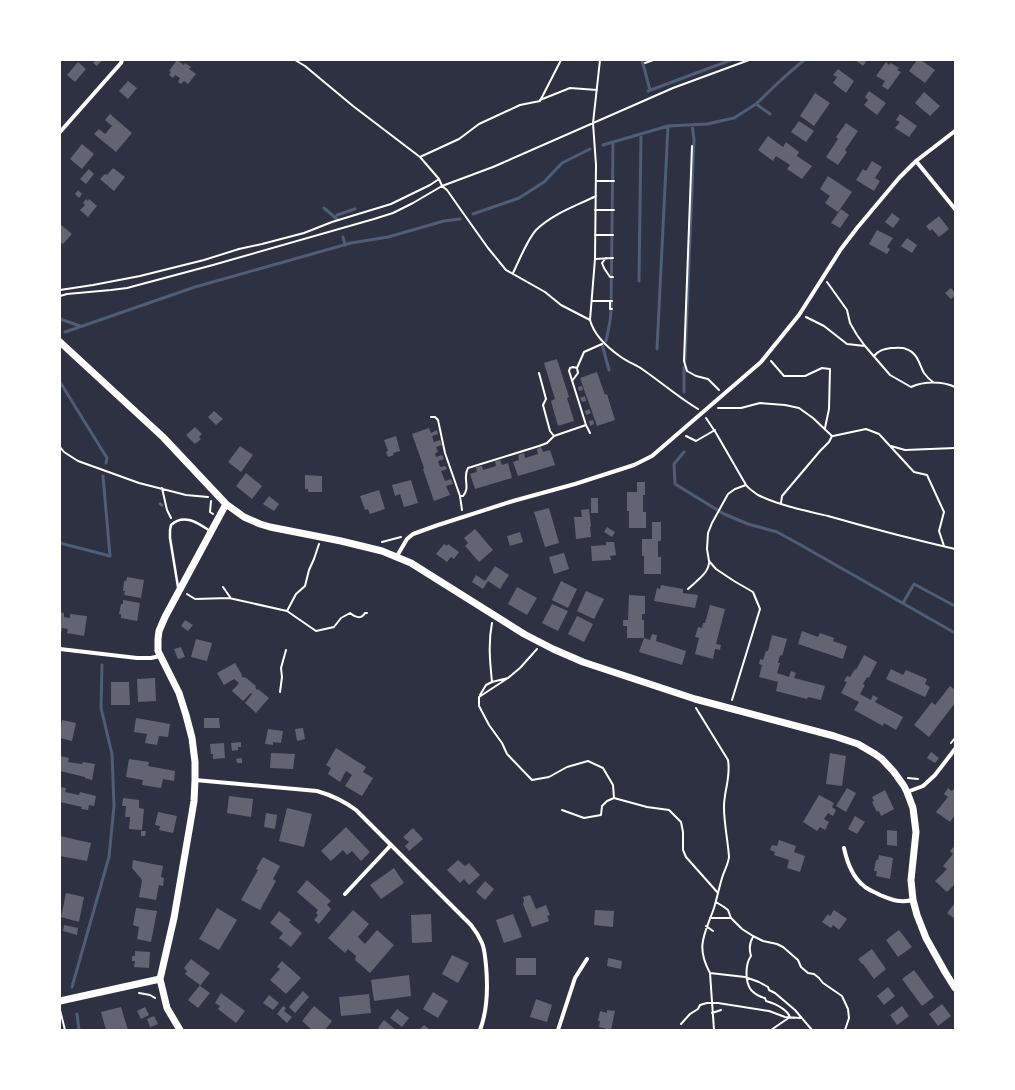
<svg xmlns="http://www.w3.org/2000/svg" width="1015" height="1090" font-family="'Public Sans',sans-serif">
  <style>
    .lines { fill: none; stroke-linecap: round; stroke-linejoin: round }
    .stream { stroke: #4f5d75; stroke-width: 3 }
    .building { fill: #626471 }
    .path { stroke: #fff; stroke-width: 2 }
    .service { stroke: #fff; stroke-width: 2.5 }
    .minor { stroke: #fff; stroke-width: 4 }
    .tertiary { stroke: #fff; stroke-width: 7 }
  </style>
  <rect width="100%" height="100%" fill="#2d3142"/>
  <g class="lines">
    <path class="stream" d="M642 60 650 90
      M648 91 731 60
      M756 104 770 114
      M603 145 668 126 707 124 734 118 756 104 781 80 804 60
      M324 208 338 220
      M473 214 519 198 544 182 562 163 590 149
      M337 215 355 209
      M343 237 345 245
      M639 281 641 134
      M60 319 80 326
      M65 332 195 287 351 243 388 237 444 221 460 219
      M606 341 610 321 611 312 613 142
      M602 344 609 370
      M657 349 668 126
      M685 361 694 139 692 125
      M684 367V392
      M60 382 107 458 106 463
      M684 452 674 464 675 484 724 514 748 524 777 532 799 544 955 633
      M60 543 110 556 103 476
      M903 603 914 584 955 606
      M72 987 109 857 114 806 112 754 101 708 102 665
      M77 1014 79 1030"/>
  </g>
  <path class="building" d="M96 60H102L97 66 93 63Z
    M177 60 184 65 185 63 191 67 189 69 196 74 188 84 184 81 181 84 178 82 180 78 175 75 173 78 169 75 171 72 169 71Z
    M855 60H867L863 66Z
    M917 60H921L935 70 925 83 909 71Z
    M78 62 86 69 75 82 67 75Z
    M886 62 889 65 891 63 899 68 897 70 901 72 888 90 882 86 885 81 876 76Z
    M838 69 854 81 846 93 833 83 837 77 833 75Z
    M128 81 137 88 128 99 119 91Z
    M869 91 886 103 877 115 864 105 868 100 865 97Z
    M924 92 940 106 930 116 915 103Z
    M815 93 830 103 814 126 800 116Z
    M110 114 132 133 116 152 94 134 99 129 105 134 112 126 105 120Z
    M900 114 917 126 909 137 895 128 900 122 896 120Z
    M799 121 814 131 806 142 791 132Z
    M846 123 858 131 845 150 847 152 838 165 826 157 838 139 836 137Z
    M768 136 783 147 786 142 799 152 797 156 812 166 802 179 787 169 790 165 776 156 773 161 758 150Z
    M82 144 94 154 82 169 70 159Z
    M872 161 882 167 875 178 880 181 874 191 856 180 863 169 866 171Z
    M113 168 125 177 114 191 100 179 105 174 107 175Z
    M89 169 94 174 86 184 80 179Z
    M828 176 852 192 838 212 825 203 830 196 820 189Z
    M78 190 82 194 79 198 75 194Z
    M86 199 88 201 89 199 97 206 88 217 80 210 85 205 83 203Z
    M841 209 849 215 840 228 831 223Z
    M892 213 900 219 893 228 885 222Z
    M939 216 949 229 939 237 932 229 930 231 926 226Z
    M60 224 72 234 63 244 60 242Z
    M877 230 893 238 887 247 890 249 887 254 869 244Z
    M907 238 917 245 912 253 901 246Z
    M951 288 955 293V296L951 299 945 293Z
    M557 359 569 397 567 398 574 421 558 426 551 401 555 399 544 363Z
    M597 372 605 395 607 394 615 420 597 426 580 378Z
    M582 386 583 390 579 391 578 387Z
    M585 396 586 401 582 402 580 398Z
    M589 409 591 413 586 415 585 411Z
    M214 411 223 419 216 425 208 417Z
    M593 420 594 424 590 426 589 421Z
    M195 427 202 434 199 437 201 439 195 444 186 435Z
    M429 428 431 433 437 430 438 434 432 436 434 442 440 440 442 445 436 447 438 452 435 453 436 457 442 455 444 459 438 461 440 467 445 466 447 469 441 471 445 481 451 479 453 484 446 486 450 495 434 501 423 469 424 468 412 434Z
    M396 436 400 451 393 453 394 455 388 457 386 452 388 451 384 440Z
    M240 446 253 455 241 472 228 462Z
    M541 447 543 452 550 450 555 465 518 476 513 462 519 460 518 455 524 453 525 458 538 454 537 449Z
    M500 460 502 465 508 463 512 478 475 489 470 474 477 472 476 467 482 466 483 470 496 466 495 461Z
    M246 473 262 486 252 499 236 486Z
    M305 475 322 476V492H308V489H305Z
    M411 480 418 503 404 507 400 494 395 496 392 485Z
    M637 482H645V495H643V512H646V528H629V511H627V492H637Z
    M379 490 385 509 370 514 368 509 365 510 360 496Z
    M269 496 279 504 274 511 263 504Z
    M591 498H598V513H591Z
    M160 502 164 505 162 507 158 504Z
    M549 508 559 543 545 547 534 512Z
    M589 509 591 526 590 527 591 537 576 539 574 517H582L581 510Z
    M652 522H661V541H658V557H661V574H644V556H642V539H652Z
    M607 527 615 532 612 537 604 532Z
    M475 529 493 550 479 562 465 546 468 543 464 538Z
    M520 532 523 542 510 546 507 536Z
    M606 542H614L616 555 610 556 611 560 592 561 591 546 606 545Z
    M444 544 447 546 448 544 459 552 454 559 451 557 447 562 436 554Z
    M564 553 569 569 554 574 549 557Z
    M495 566 509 575 500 589 488 581 483 589 472 582 476 575 485 581Z
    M127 577 144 580 141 598 124 595 125 591H123L124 581H126Z
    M561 581 577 589 568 608 552 600Z
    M661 585 683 589V593L698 595 695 608 654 601 657 588 660 589Z
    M517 587 537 598 527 615 508 604Z
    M586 591 604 599 594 619 577 611Z
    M629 595 645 596V614H642V620H644V638H627V626H623V620H628Z
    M123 600 140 603 137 621 121 618V614H119L121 604H123Z
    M552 604 568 611 558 631 542 623Z
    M710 605 725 609 716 644 721 645 720 650 715 649 713 659 695 654 699 638 695 637 698 627 702 628 703 623H705Z
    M60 612 64 613V617L70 618V614L87 616 84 636 67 633 68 629 62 628 61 634H60Z
    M577 616 593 624 584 642 568 634Z
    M185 620 193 625 188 631 181 626Z
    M802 631 818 637 820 633 834 638 833 641 847 646 843 659 798 644Z
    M652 634 657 635 656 641 686 651 682 665 639 652 644 638 650 640Z
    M772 635 787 639 782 656 780 655 778 663H780L777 673 789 677 791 671 796 673 794 678 825 686 821 700 808 697 807 699 776 691 778 682 759 677 762 665 759 664 760 659 763 660 766 651H768Z
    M196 639 212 643 207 661 191 657Z
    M181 647 185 657 178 659 174 649Z
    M864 655 877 662 869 678 867 677 863 684 865 685 860 694 871 700 873 695 878 698 875 702 903 717 896 730 884 723 883 726 854 710 859 702 841 693 847 682 844 681 847 676 850 677 855 669 856 670Z
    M235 663 242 675 241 676 244 678 245 677 256 686 255 687 257 690 258 689 269 698 256 713 245 703 252 694 251 693 243 701 232 691 239 683 234 679 224 685 217 673Z
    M891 669 903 675 906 670 927 679 925 684 930 687 925 697 886 679Z
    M155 678 156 701 138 702 137 679Z
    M111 682H129L130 705H111Z
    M950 686 955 690V703L929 737 914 725 932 702 935 705Z
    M136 718 170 724 168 737 159 736 157 745 145 743 147 734 134 732Z
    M204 718H219L220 728H204Z
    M62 720 76 723 72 741 60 738V730Z
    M303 728 305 739 297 741 295 729Z
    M268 729 283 731 281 743 273 742V745L265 744Z
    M241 742V747H238V750L232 751 231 743Z
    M224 743 225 758 213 759V754H211L210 744Z
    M336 748 366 767 363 772 373 778 362 796 345 786 352 775 346 771 340 782 328 774 331 768 326 765Z
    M931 752 939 758 935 763 927 758Z
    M271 753 295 754 293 769 270 768Z
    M830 753 846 756 842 786 826 784Z
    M60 756 69 758 68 762 82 764 83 762 95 764 92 780 85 778V777L60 771Z
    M242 758V763H237L236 759Z
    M129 759 149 762 148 766 175 771 174 781 163 779 161 788 142 785 143 780 126 777Z
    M60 787 66 788 65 792 79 795 80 792 96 796 94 806 89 805 88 810 81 809 82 807 60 802Z
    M955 787V815L950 822 936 812 948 797 944 794 948 788 952 791Z
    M847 788 856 793 846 812 836 806Z
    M885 790 894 809 881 816 879 811 877 812 872 802 874 801 872 797Z
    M819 795 834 803 832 807 836 810 833 816 828 813 824 819 829 822 825 830 820 827 817 831 803 822Z
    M229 796 253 799 251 817 227 813Z
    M123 798 139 800V808L144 809 142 830 129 829 130 817H125L126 806H122Z
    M287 808 312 814 304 847 279 841Z
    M158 812 177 816 173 833 159 830 160 826 155 825Z
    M266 813 277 815 275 829 264 827Z
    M855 816 865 822 857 834 848 829Z
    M346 827 370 852 361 861 352 851 347 855 343 850 331 861 321 851Z
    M413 828 423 839 409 851 405 846 409 842 403 837Z
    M887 830 897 831V846L887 845Z
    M141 831H146L145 836H141Z
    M60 836 91 843 87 861 60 856Z
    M779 840 796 846 794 852 805 856 800 872 787 868 789 860 774 855 775 852 770 850 772 845 777 846Z
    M955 845V884L947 892 935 881 947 869 943 866 953 854 950 851Z
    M879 855 893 858 890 879 876 876 877 871H874L876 860H878Z
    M263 857 280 866 273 879 276 881 260 910 241 900 258 870 256 869Z
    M133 860 163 866 161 877 164 878 163 886 159 885 156 900 139 897 142 880 132 868Z
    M458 860 465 866 469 863 480 875 469 885 464 879 460 883 447 870Z
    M394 868 404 883 381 899 370 885Z
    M307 880 331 901 327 905 331 909 319 924 314 920 318 915 316 913 318 910 297 892Z
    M485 881 494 889 485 900 476 892Z
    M66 893 84 897 79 922 61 917Z
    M530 895 536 909 546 905 550 915 547 916 549 921 532 927 523 904 524 901 523 897Z
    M955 903V919L947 913Z
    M136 908 157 911 151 942 137 939 139 927 133 925Z
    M217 908 237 920 219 950 199 939Z
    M353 910 369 924 358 937 365 944 377 930 394 945 370 973 355 960 356 956 348 949 345 953 328 938Z
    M595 910 614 911 613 927 594 925Z
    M834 910 847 919 839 930 833 925 831 928 822 922 828 914 830 916Z
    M279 911 291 920 289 922 302 933 291 947 279 938 283 933 270 923Z
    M431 914 432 942 412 943 411 915Z
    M513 914 522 937 504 943 496 920Z
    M64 925 78 928 77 935 63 931Z
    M899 930 912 947 898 957 886 940Z
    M872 949 886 969 874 979 863 964H862L858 959Z
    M135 951 150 952 149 968 134 967 135 961H132V956H135Z
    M452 955 469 963 458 983 442 974Z
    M516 958H536V975H516Z
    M608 958 622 961 621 969 607 966Z
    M191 959 210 973 200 986 210 993 198 1008 188 1000 200 985 185 974 187 971 184 968Z
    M282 961 301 978 286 994 270 980 280 969 277 967Z
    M914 970 934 997 922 1006 902 979Z
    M409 975 411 996 374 1001 371 980Z
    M888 987 895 996 884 1005 877 996Z
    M303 991 309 997 295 1013 289 1007Z
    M433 992 448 1001 438 1018 423 1009Z
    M221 993 245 1011 236 1023 218 1009 220 1006 215 1003Z
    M369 994 371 1013 341 1016 339 997Z
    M269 995 279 1003 273 1010 263 1003Z
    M536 999 552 1005 547 1022 530 1017Z
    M942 1004 951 1016 938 1026 929 1014Z
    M283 1006 286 1008 284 1011 292 1017 287 1023 277 1014Z
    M314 1006 332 1021 325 1030H312L302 1021Z
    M902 1006 909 1016 897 1025 890 1015Z
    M121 1007 128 1030H106L101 1012Z
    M145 1007 149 1015 141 1019 137 1011Z
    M397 1009 409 1018 402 1027 390 1018Z
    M607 1010 615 1011 611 1030 599 1027 600 1021H598L600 1011 607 1013Z
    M154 1016 158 1024 150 1027 147 1019Z
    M384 1020 396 1030H381L378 1028Z
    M424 1025 430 1030H419Z"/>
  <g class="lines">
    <path class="path" d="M295 60 305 66 353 106 420 157 439 179 442 186 447 190 461 210 488 248 506 270 545 292 561 305 590 320
      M600 60 593 123 596 165 595 259 590 320C594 335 608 348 621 357 628 362 636 365 642 369 661 382 678 397 698 409
      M645 63 653 60
      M540 100 570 88 597 90
      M692 146 684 361 687 371 696 376 708 379 719 390
      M420 157 459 139 479 124 520 105 540 101 561 60
      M596 181H614
      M595 210H614
      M595 235H613
      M606 258 602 263 604 268 610 277H613
      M595 259 613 258
      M513 273C519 261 527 240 536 230 552 214 576 206 596 196
      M827 282 847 310 850 323 857 335 865 346 890 375 911 387C924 381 942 381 955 387
      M60 290 93 285 140 276 204 260 239 249 262 244 304 233 332 222 391 204 430 185 439 179
      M60 296 67 294 111 290 127 288 213 265 374 219 393 213 413 203 442 186 493 167 673 88 749 60
      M592 301H612
      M610 301V309H612
      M806 317 824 326 847 344 865 346
      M874 356C879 350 884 349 891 348 895 348 902 347 906 349 918 353 919 364 924 373 927 377 930 380 933 382
      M771 361 784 376H805L822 368 830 369 829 409 825 428
      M577 368 584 352 602 344
      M539 373 546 399 543 405 550 431 554 436
      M572 381 578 373 577 368 573 367 570 368 569 371 570 374 586 425 590 433
      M718 408H741L760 403 785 405 799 408 813 418 832 436 829 442 820 451 782 496 781 503
      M431 417H435L438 420 445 453 460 496H463C471 487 462 478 468 468L539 446 547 443 554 436 586 425
      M706 418 716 433 746 485C749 489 754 492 758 495 778 505 806 511 828 516 870 528 912 539 955 549
      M686 436 696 441 715 430
      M833 436 866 429 879 434 914 472 927 475 944 512 939 531 944 546
      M891 446 905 450 955 448
      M60 447 64 452 78 461 139 483 186 495 208 497
      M162 488 167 510 171 518
      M460 496 462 510
      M211 501 210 512 213 514
      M382 542 401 537
      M223 587 230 597
      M688 589C696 581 708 574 709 563
      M187 594 195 599 229 598 287 611 316 631 334 627 341 618 350 613C355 617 361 620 365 613H367
      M287 611 296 594 305 586 309 570 314 559 319 544
      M492 623C488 643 490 662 492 682
      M508 678 479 697V706L489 725 502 743 507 754 532 780 549 777 567 767 588 761 603 768 613 785 614 798
      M280 692 282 677 281 668 286 650
      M480 695 486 685 492 682 508 678 520 668 537 649
      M732 700 760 609 753 592 734 581 716 569 709 561 707 549 708 533 712 523 728 494 735 489 746 485
      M696 708 728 760C731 778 724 790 724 807 724 824 728 841 729 857 728 865 724 871 722 878 719 888 717 898 714 908 705 934 695 946 710 973L714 1030
      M951 743 955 738
      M908 778 918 779
      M562 810 584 818 601 815 602 806 607 801 614 798 647 807 669 810 681 822 683 832V850L686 857 718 893
      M716 902 724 907 728 910 731 918 742 929 753 936 763 941 777 944 783 947 798 960 801 967 808 973 814 974 819 978 823 983 842 996 848 1009 849 1018 845 1030
      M710 918H731
      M706 926 713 931
      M753 937C749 943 749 949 751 956 745 964 745 982 751 990 755 994 760 997 765 998L766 1001C776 1004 786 1008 790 1017L771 1030
      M710 973 745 977 759 982 768 987 769 990 775 993 795 1010 812 1030
      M139 993 150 995 155 998
      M60 1010 65 1030
      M712 1013 721 1010
      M681 1024 690 1014 698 1009 700 1005 707 1003H718L769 1011 785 1017 801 1018"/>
    <path class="service" d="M178 587 170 538V530L171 525C184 513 198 523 210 531"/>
    <path class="minor" d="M60 132 121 63 122 60
      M916 161 955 209
      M397 556 407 539 413 534 438 525 513 501 575 484 634 465 652 456 761 362 799 315 841 249 857 228 899 178 916 161 955 131
      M60 649 137 658H151L160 656
      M195 780 317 791C331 795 344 801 356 810L471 925C475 930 479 936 482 943 485 950 485 958 486 965 488 987 488 1009 480 1030
      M907 792 923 786 935 775 955 749
      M844 848C847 862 852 877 864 886 868 890 875 892 880 895 893 900 899 903 913 900
      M345 894 391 845
      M558 1030 575 978 587 959"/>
    <path class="tertiary" d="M60 342 163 437 226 504 244 517 260 524 270 527 341 541 382 551 411 563 524 634 553 649 583 662 695 699 834 736 858 744 875 754 882 759 894 772 904 786 907 792 913 808 916 832 911 880 913 900 917 915 926 938 945 972 955 988
      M60 1001 160 979
      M180 1030 167 1008 160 979 174 918 190 825 194 801 195 780V762L192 738 186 715 179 693 158 651V639L159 631 165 617 226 504"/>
  </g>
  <rect width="1015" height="1090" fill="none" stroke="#ffffff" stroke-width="122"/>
</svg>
